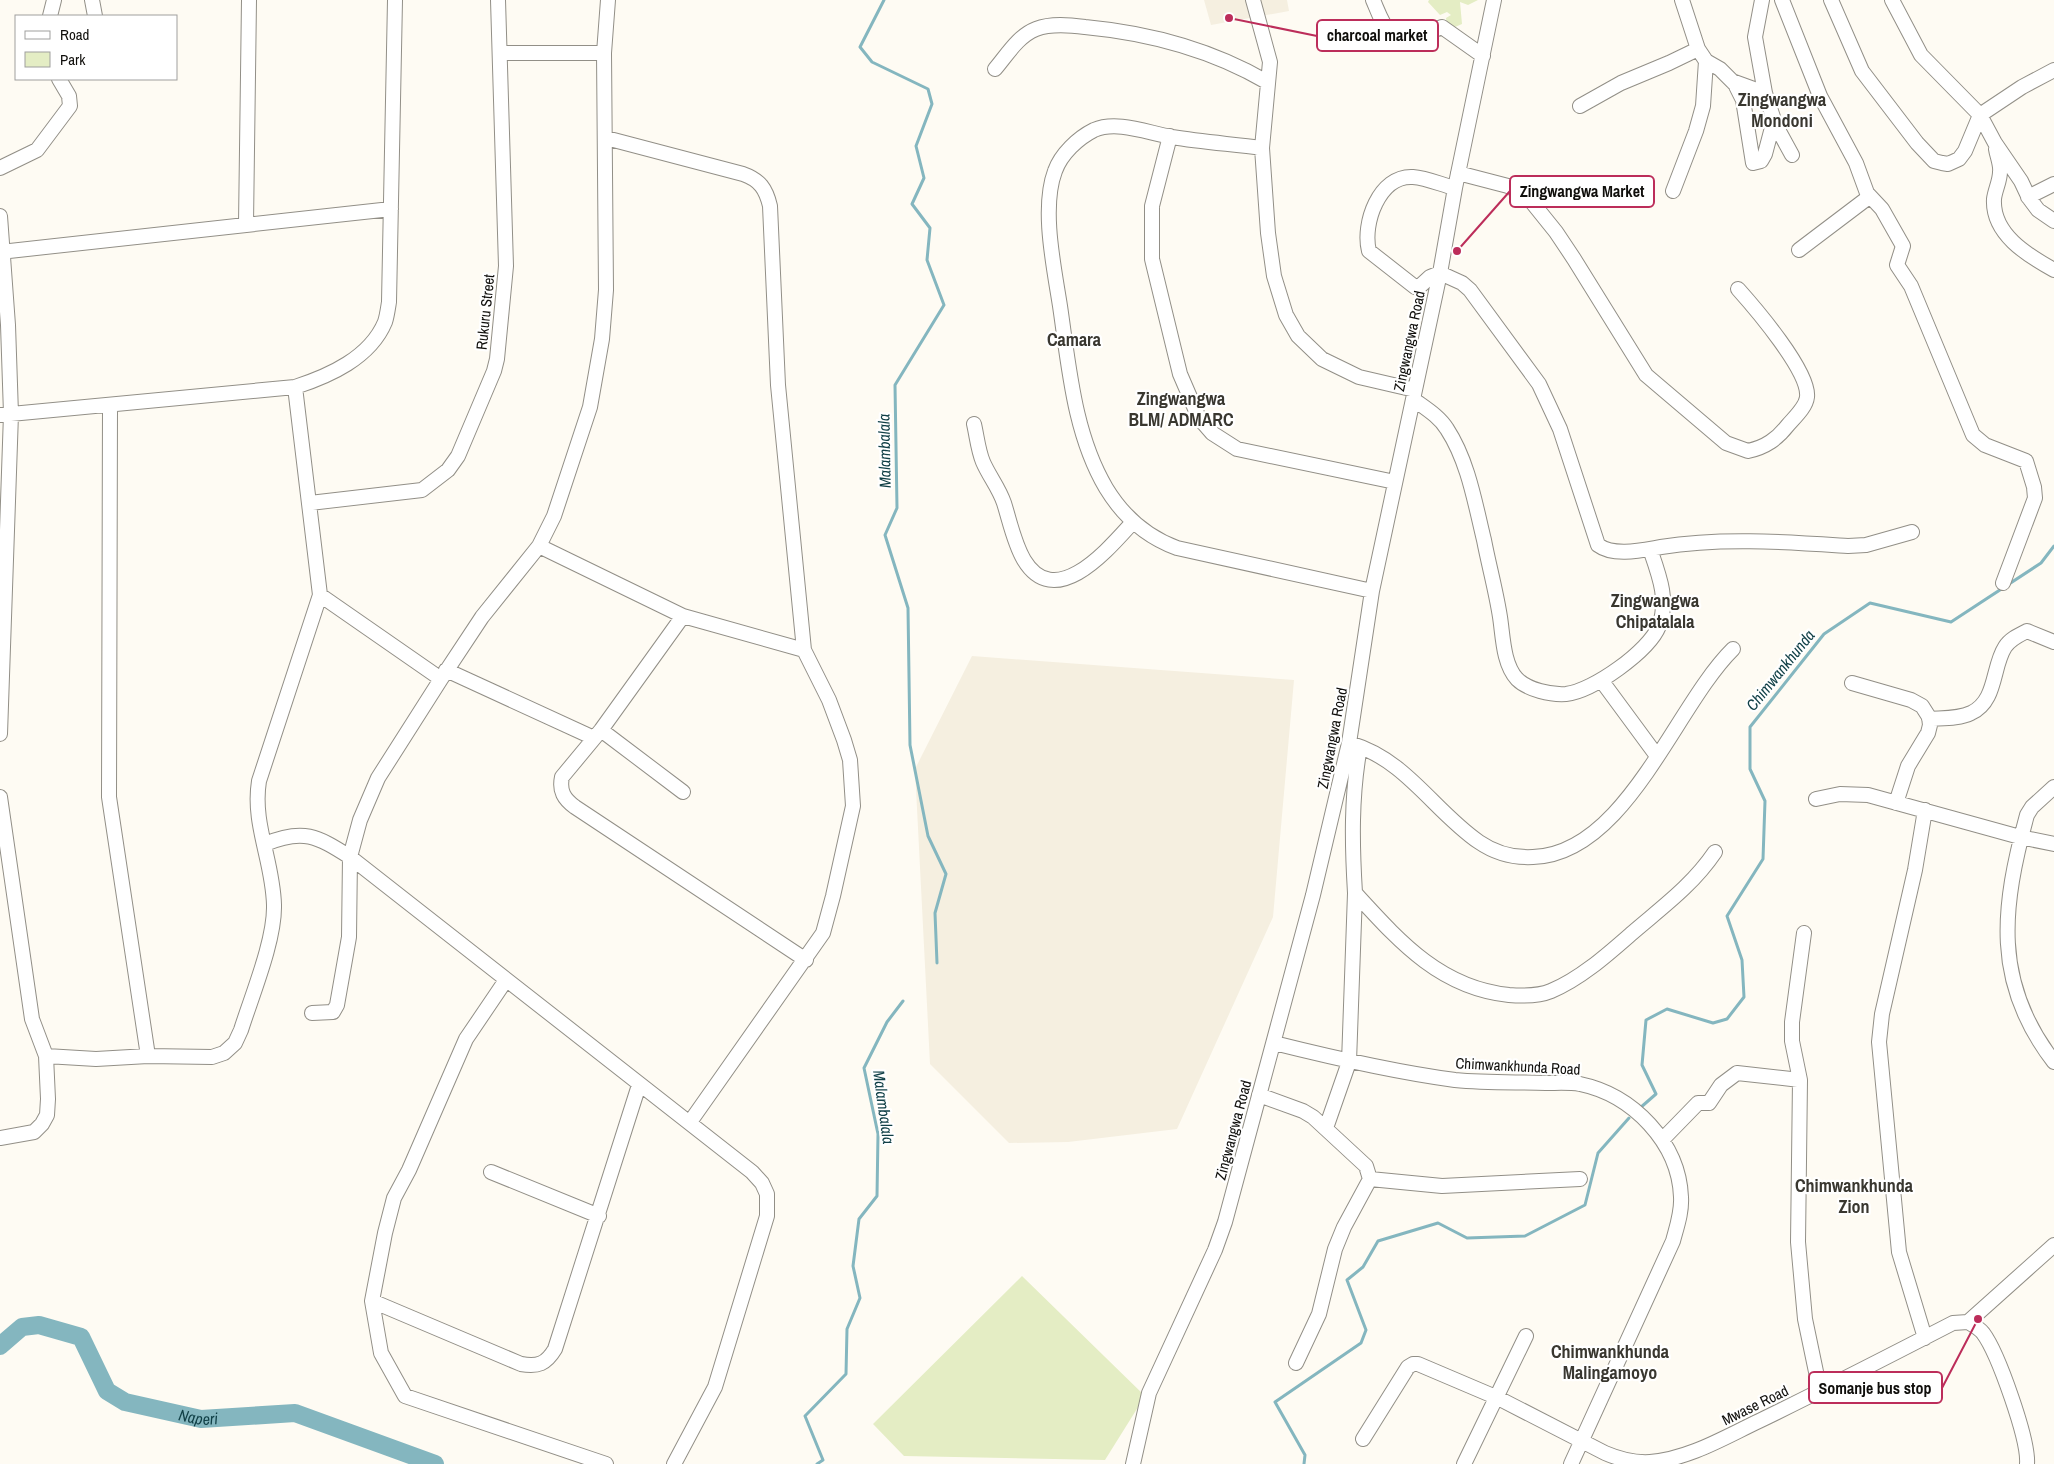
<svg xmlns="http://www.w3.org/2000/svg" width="2054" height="1464" font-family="'Archivo Narrow',sans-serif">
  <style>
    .built { fill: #f5efe0 }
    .green { fill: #e4edc4 }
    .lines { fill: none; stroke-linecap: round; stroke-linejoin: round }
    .stream { stroke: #84b6bf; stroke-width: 3 }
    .river { stroke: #84b6bf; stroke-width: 18 }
    .minor-casing { stroke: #928f87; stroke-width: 16 }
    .minor { stroke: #fff; stroke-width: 14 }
    .labels { text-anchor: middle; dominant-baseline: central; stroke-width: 4.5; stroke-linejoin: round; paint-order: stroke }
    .street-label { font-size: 15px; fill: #100f0c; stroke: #fff }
    .water-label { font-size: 16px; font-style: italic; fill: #114047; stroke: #fff }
    .quarter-label { font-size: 18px; font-weight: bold; fill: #393730; stroke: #fff }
    .leader { fill: none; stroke: #bc2d5a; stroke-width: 2 }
    .callout-dot { fill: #bc2d5a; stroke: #fff; stroke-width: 2 }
    .callout { fill: #fff; stroke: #bc2d5a; stroke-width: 2 }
    .callout-label { font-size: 16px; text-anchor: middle; font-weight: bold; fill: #100f0c }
  </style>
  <rect width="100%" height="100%" fill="#fefbf3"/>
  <path class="built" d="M1204 0H1287L1289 11 1211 25Z
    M972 656 1294 680 1273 917 1177 1129 1068 1142 1009 1143 930 1064 915 769Z"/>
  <path class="green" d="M1429 0H1478L1468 5 1460 2 1462 24 1455 27 1447 25 1446 18 1451 15 1447 12 1440 15 1428 2Z
    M1022 1276 1145 1396 1105 1460 904 1456 873 1424Z"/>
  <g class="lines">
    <path class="stream" d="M884 0 860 47 872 62 928 89 932 104 916 146 924 178 912 204 930 228 927 260 944 305 895 385 897 508 885 535 908 608 910 745 928 836 946 874 935 913 937 963
      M1640 1108 1656 1094 1642 1065 1646 1020 1667 1009 1713 1023 1727 1019 1744 997 1742 960 1727 916 1763 859 1765 801 1750 769V727L1824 634 1870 603 1951 622 2041 563 2054 546
      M817 1464 823 1460 805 1416 846 1374 847 1329 860 1298 853 1266 859 1219 877 1196 878 1134 864 1068 887 1022 903 1001
      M1304 1464 1305 1455 1275 1402 1361 1343 1366 1330 1347 1280 1363 1267 1378 1241 1438 1223 1467 1238 1525 1236 1585 1205 1598 1153 1629 1118"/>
    <path class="river" id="s1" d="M0 1346 22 1327 39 1325 81 1337 107 1391 125 1402 201 1419 295 1413 435 1464"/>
    <g class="minor-casing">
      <path id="minor" d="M92 0 95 16
        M1253 0 1270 62 1262 148 1268 233 1274 276 1286 315 1298 336 1322 359 1359 377 1415 390
        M1373 0C1383 23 1389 48 1421 37 1428 34 1435 29 1442 27L1483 56
        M1682 0 1698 49 1706 61 1720 69 1735 84 1743 100 1753 163 1761 161 1765 154 1774 120 1765 93 1755 37 1762 0
        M1782 0 1820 96 1856 163 1867 193 1882 209 1903 246 1897 265 1911 286 1973 435 1985 445 2026 461 2034 487 2035 498 2003 583
        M1831 0 1862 71 1917 143 1934 161 1942 163 1948 164 1959 159 1965 151 1980 115 2022 87 2054 70
        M1892 0 1921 55 1980 115 1995 143 2021 181 2029 198 2038 210 2054 221
        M50 16 54 0
        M501 53H604
        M995 69C1007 55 1018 36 1036 29 1051 23 1070 25 1085 27 1149 33 1212 50 1267 82
        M1732 81 1765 93
        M1580 106 1621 83 1669 63 1698 49
        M1774 122 1792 155
        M1170 136 1152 206V259L1180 374 1199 418 1212 433 1237 449 1395 482
        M606 138 743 174C760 180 766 189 770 206L778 385 804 650 829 700 844 740 850 760 853 806 833 896 823 933 690 1122
        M1262 148C1232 144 1202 142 1172 137 1148 133 1117 120 1094 130 1078 138 1061 154 1055 171 1041 208 1054 267 1060 306 1069 367 1074 434 1106 488 1123 516 1147 537 1177 548L1372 591
        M1996 149C1997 156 2001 165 2000 172 2000 181 1995 190 1994 199 1992 234 2027 255 2054 270
        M0 168 37 150 70 106 69 96 59 79
        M1458 173 1508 186 1527 196 1556 232 1574 259 1646 375 1726 443 1748 451C1766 447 1777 439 1788 425 1795 417 1806 407 1807 397 1810 372 1755 308 1738 289
        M1455 188C1442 185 1427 178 1413 177 1379 175 1362 224 1369 251L1415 287 1418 288 1430 277 1440 273 1462 283 1470 290 1539 384 1560 429 1598 545C1614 557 1643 550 1661 547 1722 537 1787 542 1848 546L1866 545 1912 532
        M1673 191 1696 131 1703 106 1706 61
        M2028 197 2054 184
        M0 216 8 325 11 414 0 734
        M246 224 249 0
        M1799 250 1869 197
        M0 252 391 209
        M1413 399C1425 408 1439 416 1447 429 1468 461 1475 503 1484 540 1489 566 1496 591 1500 617 1503 636 1503 664 1517 679 1528 690 1551 695 1566 694 1593 691 1649 651 1659 626 1669 600 1659 575 1650 549
        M110 406 109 797 148 1056
        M0 415 295 387C329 376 370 358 385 322 387 316 388 308 389 302L395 0
        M974 424C977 437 978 450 983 462 989 476 999 488 1004 503 1010 522 1014 543 1024 560 1056 613 1110 547 1133 522
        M310 503 422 490 448 470 458 456 494 371 497 359 506 266 498 0
        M539 546 683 616 804 650
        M320 595 441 679
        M683 616 601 730 562 777C559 791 564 799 575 807L806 960
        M446 670 594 738
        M1601 680 1657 756
        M1852 683 1911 700 1922 706 1929 717 1930 725 1928 733 1908 766 1896 803
        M1929 719C1942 718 1959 719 1971 713 1997 701 1992 667 2005 647 2010 639 2019 635 2027 631L2054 642
        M601 730 683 792
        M1352 744C1406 760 1435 812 1479 842 1495 853 1514 858 1533 857 1626 854 1675 706 1733 649
        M1360 747C1351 796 1352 844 1355 893 1399 941 1440 988 1509 995 1522 996 1539 996 1551 991 1580 979 1607 955 1631 934 1661 908 1692 886 1715 852
        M2054 787 2032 807 2027 815C2002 907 1992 982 2054 1062
        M0 797 32 1019 46 1056 48 1099 47 1115 42 1124 34 1132 0 1138
        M1816 799 1840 794 1868 795 2020 837 2054 844
        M1925 810 1915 870 1882 1014 1879 1042 1899 1252 1925 1338
        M265 844C303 828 317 836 350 857L752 1172 762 1183 767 1194V1216L715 1387 674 1464
        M1804 933 1792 1022V1041L1800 1080 1798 1242 1805 1319 1820 1391
        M506 980 466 1039 409 1170 394 1198 385 1233 372 1301 381 1353 405 1396 606 1464
        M312 1013 333 1012 337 1005 349 937 350 857 360 820 378 778 441 679 482 617 539 546 554 516 590 407 602 339 606 290 604 53 608 0
        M1274 1043C1334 1058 1394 1072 1455 1080 1486 1083 1516 1082 1546 1083 1557 1083 1569 1082 1580 1084 1633 1095 1679 1143 1681 1197 1682 1212 1677 1226 1673 1241L1571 1464
        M46 1056 96 1059 148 1056 212 1057 224 1053 235 1043 241 1030C252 995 275 940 274 905 273 861 252 824 259 781L320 595 295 387
        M1259 1095 1303 1111 1313 1117 1366 1166 1370 1179 1344 1227 1335 1249 1319 1314 1296 1363
        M1326 1128 1349 1062 1355 893
        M1662 1140 1698 1103H1709L1721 1085 1737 1073 1800 1080
        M491 1172 599 1216
        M1370 1179 1442 1186 1580 1179
        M372 1301 521 1364C538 1367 546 1364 555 1349L639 1085
        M1968 1322C1973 1325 1979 1328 1983 1333 1998 1353 2029 1440 2027 1464
        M1363 1439 1408 1367 1413 1364H1418L1498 1398 1605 1453C1619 1459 1634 1463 1650 1462 1689 1459 1725 1437 1759 1421 1825 1389 1889 1356 1953 1323L1968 1322 2054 1245
        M1133 1464 1149 1393 1215 1250 1225 1222 1313 895 1349 743 1372 591 1440 273 1455 188 1494 0
        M1464 1464 1526 1336"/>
    </g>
    <use href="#minor" class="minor"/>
  </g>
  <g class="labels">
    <g class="street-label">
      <text transform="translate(485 312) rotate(-84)">Rukuru Street</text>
      <text transform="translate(1409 341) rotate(-78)">Zingwangwa Road</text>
      <text transform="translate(1332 738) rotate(-79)">Zingwangwa Road</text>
      <text transform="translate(1518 1066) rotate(3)">Chimwankhunda Road</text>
      <text transform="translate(1233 1130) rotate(-75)">Zingwangwa Road</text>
      <text transform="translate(1755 1405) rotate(-26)">Mwase Road</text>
    </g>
    <g class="water-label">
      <text transform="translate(884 451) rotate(-91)">Malambalala</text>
      <text transform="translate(1780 670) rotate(-51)">Chimwankhunda</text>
      <text transform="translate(884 1107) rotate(82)">Malambalala</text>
      <text stroke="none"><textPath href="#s1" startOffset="246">Naperi</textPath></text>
    </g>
    <g class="quarter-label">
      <text x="1782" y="99">Zingwangwa<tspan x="1782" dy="21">Mondoni</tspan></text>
      <text x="1074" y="339">Camara</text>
      <text x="1181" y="398">Zingwangwa<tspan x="1181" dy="21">BLM/ ADMARC</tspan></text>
      <text x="1655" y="600">Zingwangwa<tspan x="1655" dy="21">Chipatalala</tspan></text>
      <text x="1854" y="1185">Chimwankhunda<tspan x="1854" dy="21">Zion</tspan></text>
      <text x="1610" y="1351">Chimwankhunda<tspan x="1610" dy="21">Malingamoyo</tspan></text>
    </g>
  </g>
  <path class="leader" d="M1229 18L1317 36M1457 251L1510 191M1978 1319L1942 1388"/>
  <g class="callout-dot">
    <circle cx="1229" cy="18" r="5"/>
    <circle cx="1457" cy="251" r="5"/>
    <circle cx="1978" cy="1319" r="5"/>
  </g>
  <g class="callout">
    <rect x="1317" y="20" width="121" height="31" rx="5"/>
    <rect x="1510" y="176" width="144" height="31" rx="5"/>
    <rect x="1809" y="1372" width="133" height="31" rx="5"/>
  </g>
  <g class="callout-label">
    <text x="1377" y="41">charcoal market</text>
    <text x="1582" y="197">Zingwangwa Market</text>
    <text x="1875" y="1394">Somanje bus stop</text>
  </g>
  <rect x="15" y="15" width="162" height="65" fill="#ffffff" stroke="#9f9f9e"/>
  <rect x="25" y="31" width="25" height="8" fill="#ffffff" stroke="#9f9f9e"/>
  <text x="60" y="40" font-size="15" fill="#100f0c">Road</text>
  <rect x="25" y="52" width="25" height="15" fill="#e4edc4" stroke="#9f9f9e"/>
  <text x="60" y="65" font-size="15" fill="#100f0c">Park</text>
</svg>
